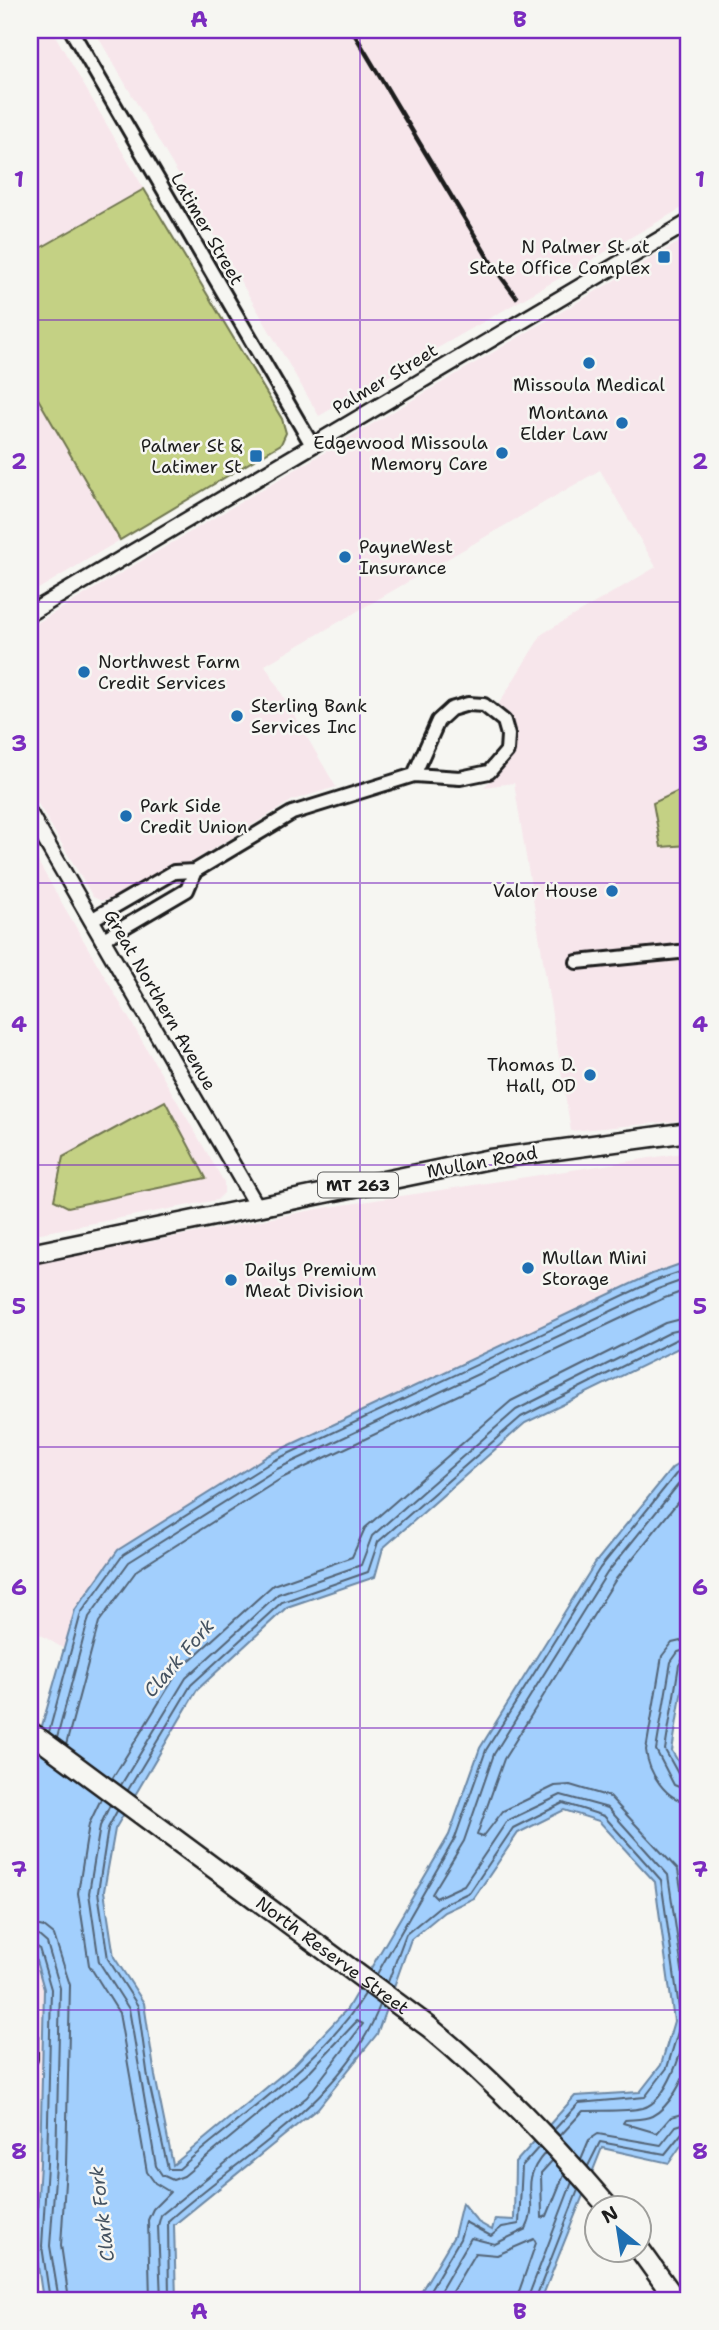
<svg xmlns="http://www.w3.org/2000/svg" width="719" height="2330" font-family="'Shantell Sans',sans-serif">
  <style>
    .built { fill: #f7e6eb }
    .green { fill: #c4d184; stroke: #707650; stroke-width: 2 }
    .water { fill: #a2cffd; stroke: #6c87a3; stroke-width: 2 }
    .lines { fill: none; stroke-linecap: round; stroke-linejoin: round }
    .shore { stroke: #526476; stroke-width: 2 }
    .minor-casing { stroke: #1c1c1c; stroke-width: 18 }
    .tertiary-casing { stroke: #1c1c1c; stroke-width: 19 }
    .primary-casing { stroke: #1c1c1c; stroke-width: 23 }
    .trunk-casing { stroke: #1c1c1c; stroke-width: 24 }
    .minor { stroke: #f6f6f2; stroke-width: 12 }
    .tertiary { stroke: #f6f6f2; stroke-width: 14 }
    .primary { stroke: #f6f6f2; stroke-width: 18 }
    .trunk { stroke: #f6f6f2; stroke-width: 19 }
    .rail { stroke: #1c1c1c; stroke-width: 4.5 }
    .grid { fill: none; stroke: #7b2cbf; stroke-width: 2; stroke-opacity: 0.55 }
    .poi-dot { fill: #1f6fb2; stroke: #f6f6f2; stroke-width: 2.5 }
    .labels { text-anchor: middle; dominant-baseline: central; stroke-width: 5; stroke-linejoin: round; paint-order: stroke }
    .shield { fill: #f6f6f2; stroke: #5d5d5c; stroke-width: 2 }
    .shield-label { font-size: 16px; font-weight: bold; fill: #1c1c1c }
    .street-label { font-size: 18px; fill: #1c1c1c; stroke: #f6f6f2 }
    .poi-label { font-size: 18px; fill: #1c1c1c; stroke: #f6f6f2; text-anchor: end }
    .water-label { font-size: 19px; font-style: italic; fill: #445260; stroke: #f6f6f2 }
    .neatline { fill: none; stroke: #7b2cbf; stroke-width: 2.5 }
    .grid-label { font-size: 23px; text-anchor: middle; font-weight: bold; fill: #7b2cbf }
  </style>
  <rect width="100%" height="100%" fill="#f6f6f2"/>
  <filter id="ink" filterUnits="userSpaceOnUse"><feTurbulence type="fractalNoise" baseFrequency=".0143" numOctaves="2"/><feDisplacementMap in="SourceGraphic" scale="14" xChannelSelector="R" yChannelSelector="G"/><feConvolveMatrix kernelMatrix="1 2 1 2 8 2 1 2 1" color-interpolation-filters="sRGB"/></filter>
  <g filter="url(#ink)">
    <path class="built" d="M30 30H52L144 189 30 254Z
      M94 30H689V204L319 416Z
      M689 236V1120L571 1131 514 783 484 787 508 763 513 753 515 740 498 705 542 634 656 567 600 470 265 665 336 787 293 800 195 860 114 898 101 901 93 897 30 790V627Z
      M30 385 120 540 30 594Z
      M30 848 224 1182V1193L217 1200 30 1235Z
      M689 1152V1261L652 1274 269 1455 118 1550 75 1610 64 1649 30 1628V1265L323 1208Z
      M30 1940 44 1989 40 2164 35 2246 30 2252Z"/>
    <path class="green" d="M144 189 282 419 286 433 281 444 120 540 30 385V254Z
      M683 789 689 799V845L661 847 653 803Z
      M165 1101 206 1178 68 1207 54 1200 63 1157Z"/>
    <path class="water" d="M689 1261V1343L525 1423 383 1548 375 1577 287 1607 197 1690 115 1829 104 1891 114 1957 144 2003 155 2076 173 2165 296 2063 347 2009 449 1835 480 1748 595 1563 672 1468 689 1458V1645L672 1751 689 1780V2134L669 2163 602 2148 541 2300H416L454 2236 462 2203 478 2222 492 2230 495 2219 514 2220 515 2163 575 2096 640 2092 661 2065 674 2021 655 1882 599 1821 564 1810 518 1833 474 1898 444 1912 411 1939 377 2034 318 2108 174 2225 176 2300H43L35 2246 40 2164 44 1989 30 1940V1768L75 1610 118 1550 269 1455 652 1274Z"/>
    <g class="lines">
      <path class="shore" d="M689 1476 682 1480 607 1573 494 1754 464 1841 432 1894 436 1898 464 1885 507 1821 561 1795 608 1808 668 1875 689 2017
        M689 1488 616 1579 504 1759 477 1835 483 1837 503 1811 555 1786 570 1785 610 1797 678 1870 689 1941
        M689 1639 672 1643 662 1656 646 1750C648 1772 666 1801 689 1802
        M689 1649 678 1652 671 1662 656 1750 674 1785 689 1791
        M689 1658 683 1659 679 1665 665 1750 681 1779 689 1782
        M49 1732 81 1613 123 1555 273 1461 654 1281 689 1269
        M57 1738 89 1617 129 1562 277 1469 658 1289 689 1278
        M66 1745 99 1622 137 1570 282 1478 662 1299 689 1289
        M112 1779 179 1670 273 1585 352 1557 365 1528 511 1401 666 1323 689 1317
        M121 1785 186 1678 278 1594 361 1565 372 1536 516 1410 671 1332 689 1328
        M128 1790 191 1685 282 1602 368 1572 378 1542 521 1417 675 1340 689 1336
        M101 1799 89 1824 78 1893 89 1965 119 2013 147 2172 155 2183 170 2192 153 2209 148 2220 150 2300
        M110 1805 100 1826 89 1893 99 1962 129 2009 156 2166 162 2175 173 2180 184 2176 306 2075 357 2021 363 2024 307 2097 161 2215 158 2226 161 2300
        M117 1811 108 1828 98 1892 108 1959 138 2006 148 2078 168 2169H179C239 2116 323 2062 365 1994
        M30 1924 44 1927 54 1935 70 1985 66 2166 61 2245 69 2300
        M30 1934 39 1936 47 1943 60 1988 56 2165 50 2246 59 2300
        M30 1943 39 1948 51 1989 47 2165 42 2246 50 2300
        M377 1974 455 1838 486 1750 600 1568 676 1474 689 1466
        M388 1982 406 1934 440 1906 470 1892 513 1828 563 1803 604 1816 661 1880 681 2022 667 2068 645 2097 579 2103 554 2130
        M689 2061C684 2079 670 2107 652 2116 644 2120 634 2119 625 2120L623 2123 657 2133 671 2117 689 2112
        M560 2136 583 2111C602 2110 625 2112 643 2108 669 2101 683 2046 689 2024
        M581 2159 589 2140 598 2134 661 2145 676 2126 689 2122
        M552 2161 541 2173 542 2218 547 2216 564 2174
        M588 2166 600 2142 665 2154 682 2133 689 2131
        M169 2300 168 2221C240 2156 345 2100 380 2005
        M424 2300 460 2239 465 2222 491 2236 502 2227 519 2224 522 2166 539 2147
        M435 2300 471 2238 495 2244 526 2229C541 2201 516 2185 545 2153
        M447 2300 475 2253 497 2255 534 2239 536 2243 516 2300
        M527 2300 572 2182
        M535 2300 578 2190"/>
      <g class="minor-casing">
        <path id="minor" d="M71 30 312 445
          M91 920 174 872 195 871 292 813 414 775 460 778 489 772 507 751 508 735 504 721 484 705 468 704 451 709 438 721 414 775
          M102 940 187 890 195 871
          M577 962 689 951
          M30 2026V2059"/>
      </g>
      <g class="tertiary-casing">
        <path id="tertiary" d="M30 613 689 222
          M30 814 256 1205"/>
      </g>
      <g class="primary-casing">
        <path id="primary" d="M30 1254 490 1159 689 1132"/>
      </g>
      <g class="trunk-casing">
        <g id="trunk">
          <path id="s1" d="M30 1732 429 2027C495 2082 553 2142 609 2208"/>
          <path d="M638 2247 676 2300"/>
        </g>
      </g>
      <use href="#minor" class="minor"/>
      <use href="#tertiary" class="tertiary"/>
      <use href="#primary" class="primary"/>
      <use href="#trunk" class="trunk"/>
      <path class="rail" d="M352 30 493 266 516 297"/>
    </g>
  </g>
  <path class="grid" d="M360 30V2300M30 320H689M30 602H689M30 883H689M30 1165H689M30 1447H689M30 1728H689M30 2010H689"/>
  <g class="poi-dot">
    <rect x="657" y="250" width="14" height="14" rx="3.5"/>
    <circle cx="589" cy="363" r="7"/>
    <circle cx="622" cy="423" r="7"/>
    <circle cx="502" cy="453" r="7"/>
    <rect x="249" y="449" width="14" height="14" rx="3.5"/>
    <circle cx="345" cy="557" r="7"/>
    <circle cx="84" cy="672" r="7"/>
    <circle cx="237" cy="716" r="7"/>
    <circle cx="126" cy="816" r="7"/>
    <circle cx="612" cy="891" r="7"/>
    <circle cx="590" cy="1075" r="7"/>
    <circle cx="528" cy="1268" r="7"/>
    <circle cx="231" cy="1280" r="7"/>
  </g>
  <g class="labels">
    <rect class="shield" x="318" y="1172.5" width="80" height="25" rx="5"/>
    <g class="shield-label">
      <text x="358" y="1185">MT 263</text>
    </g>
    <g class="street-label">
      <text transform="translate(207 229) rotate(60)">Latimer Street</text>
      <text transform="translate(385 379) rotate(-31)">Palmer Street</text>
      <text transform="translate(160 1000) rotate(60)">Great Northern Avenue</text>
      <text transform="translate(482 1162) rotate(-10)">Mullan Road</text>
      <text stroke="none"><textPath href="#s1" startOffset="376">North Reserve Street</textPath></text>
    </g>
    <g class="poi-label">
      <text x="650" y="247">N Palmer St at<tspan x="650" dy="21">State Office Complex</tspan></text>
      <text x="589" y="385" text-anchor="middle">Missoula Medical</text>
      <text x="608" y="413">Montana<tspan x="608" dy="21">Elder Law</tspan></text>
      <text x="488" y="443">Edgewood Missoula<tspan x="488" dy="21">Memory Care</tspan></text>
      <text x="242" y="446">Palmer St &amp;<tspan x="242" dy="21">Latimer St</tspan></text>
      <text x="359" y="547" text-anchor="start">PayneWest<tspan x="359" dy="21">Insurance</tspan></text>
      <text x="98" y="662" text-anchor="start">Northwest Farm<tspan x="98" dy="21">Credit Services</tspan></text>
      <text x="251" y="706" text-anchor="start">Sterling Bank<tspan x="251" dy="21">Services Inc</tspan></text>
      <text x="140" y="806" text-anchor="start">Park Side<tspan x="140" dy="21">Credit Union</tspan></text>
      <text x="598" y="891">Valor House</text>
      <text x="576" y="1065">Thomas D.<tspan x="576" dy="21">Hall, OD</tspan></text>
      <text x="542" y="1258" text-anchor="start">Mullan Mini<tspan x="542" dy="21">Storage</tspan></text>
      <text x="245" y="1270" text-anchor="start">Dailys Premium<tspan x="245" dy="21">Meat Division</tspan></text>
    </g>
    <g class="water-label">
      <text transform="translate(179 1658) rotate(-49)">Clark Fork</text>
      <text transform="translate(102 2214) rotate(-97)">Clark Fork</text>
    </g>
  </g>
  <rect width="719" height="2330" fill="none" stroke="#f6f6f2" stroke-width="77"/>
  <g transform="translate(618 2229) rotate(330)"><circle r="33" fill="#f6f6f2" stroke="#9f9f9c" stroke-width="2"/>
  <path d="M0-5L12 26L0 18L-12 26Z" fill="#1f6fb2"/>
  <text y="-10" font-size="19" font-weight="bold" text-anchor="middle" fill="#1c1c1c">N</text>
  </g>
  <rect x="38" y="38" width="642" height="2254" class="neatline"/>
  <g class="grid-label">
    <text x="199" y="27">A</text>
    <text x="520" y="27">B</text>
    <text x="19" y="187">1</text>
    <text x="700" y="187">1</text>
    <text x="19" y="469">2</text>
    <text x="700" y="469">2</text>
    <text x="19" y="751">3</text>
    <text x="700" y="751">3</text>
    <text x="19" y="1032">4</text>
    <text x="700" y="1032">4</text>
    <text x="19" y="1314">5</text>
    <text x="700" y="1314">5</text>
    <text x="19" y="1595">6</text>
    <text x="700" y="1595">6</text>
    <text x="19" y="1877">7</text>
    <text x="700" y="1877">7</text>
    <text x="19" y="2159">8</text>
    <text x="700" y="2159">8</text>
    <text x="199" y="2319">A</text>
    <text x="520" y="2319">B</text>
  </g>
</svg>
